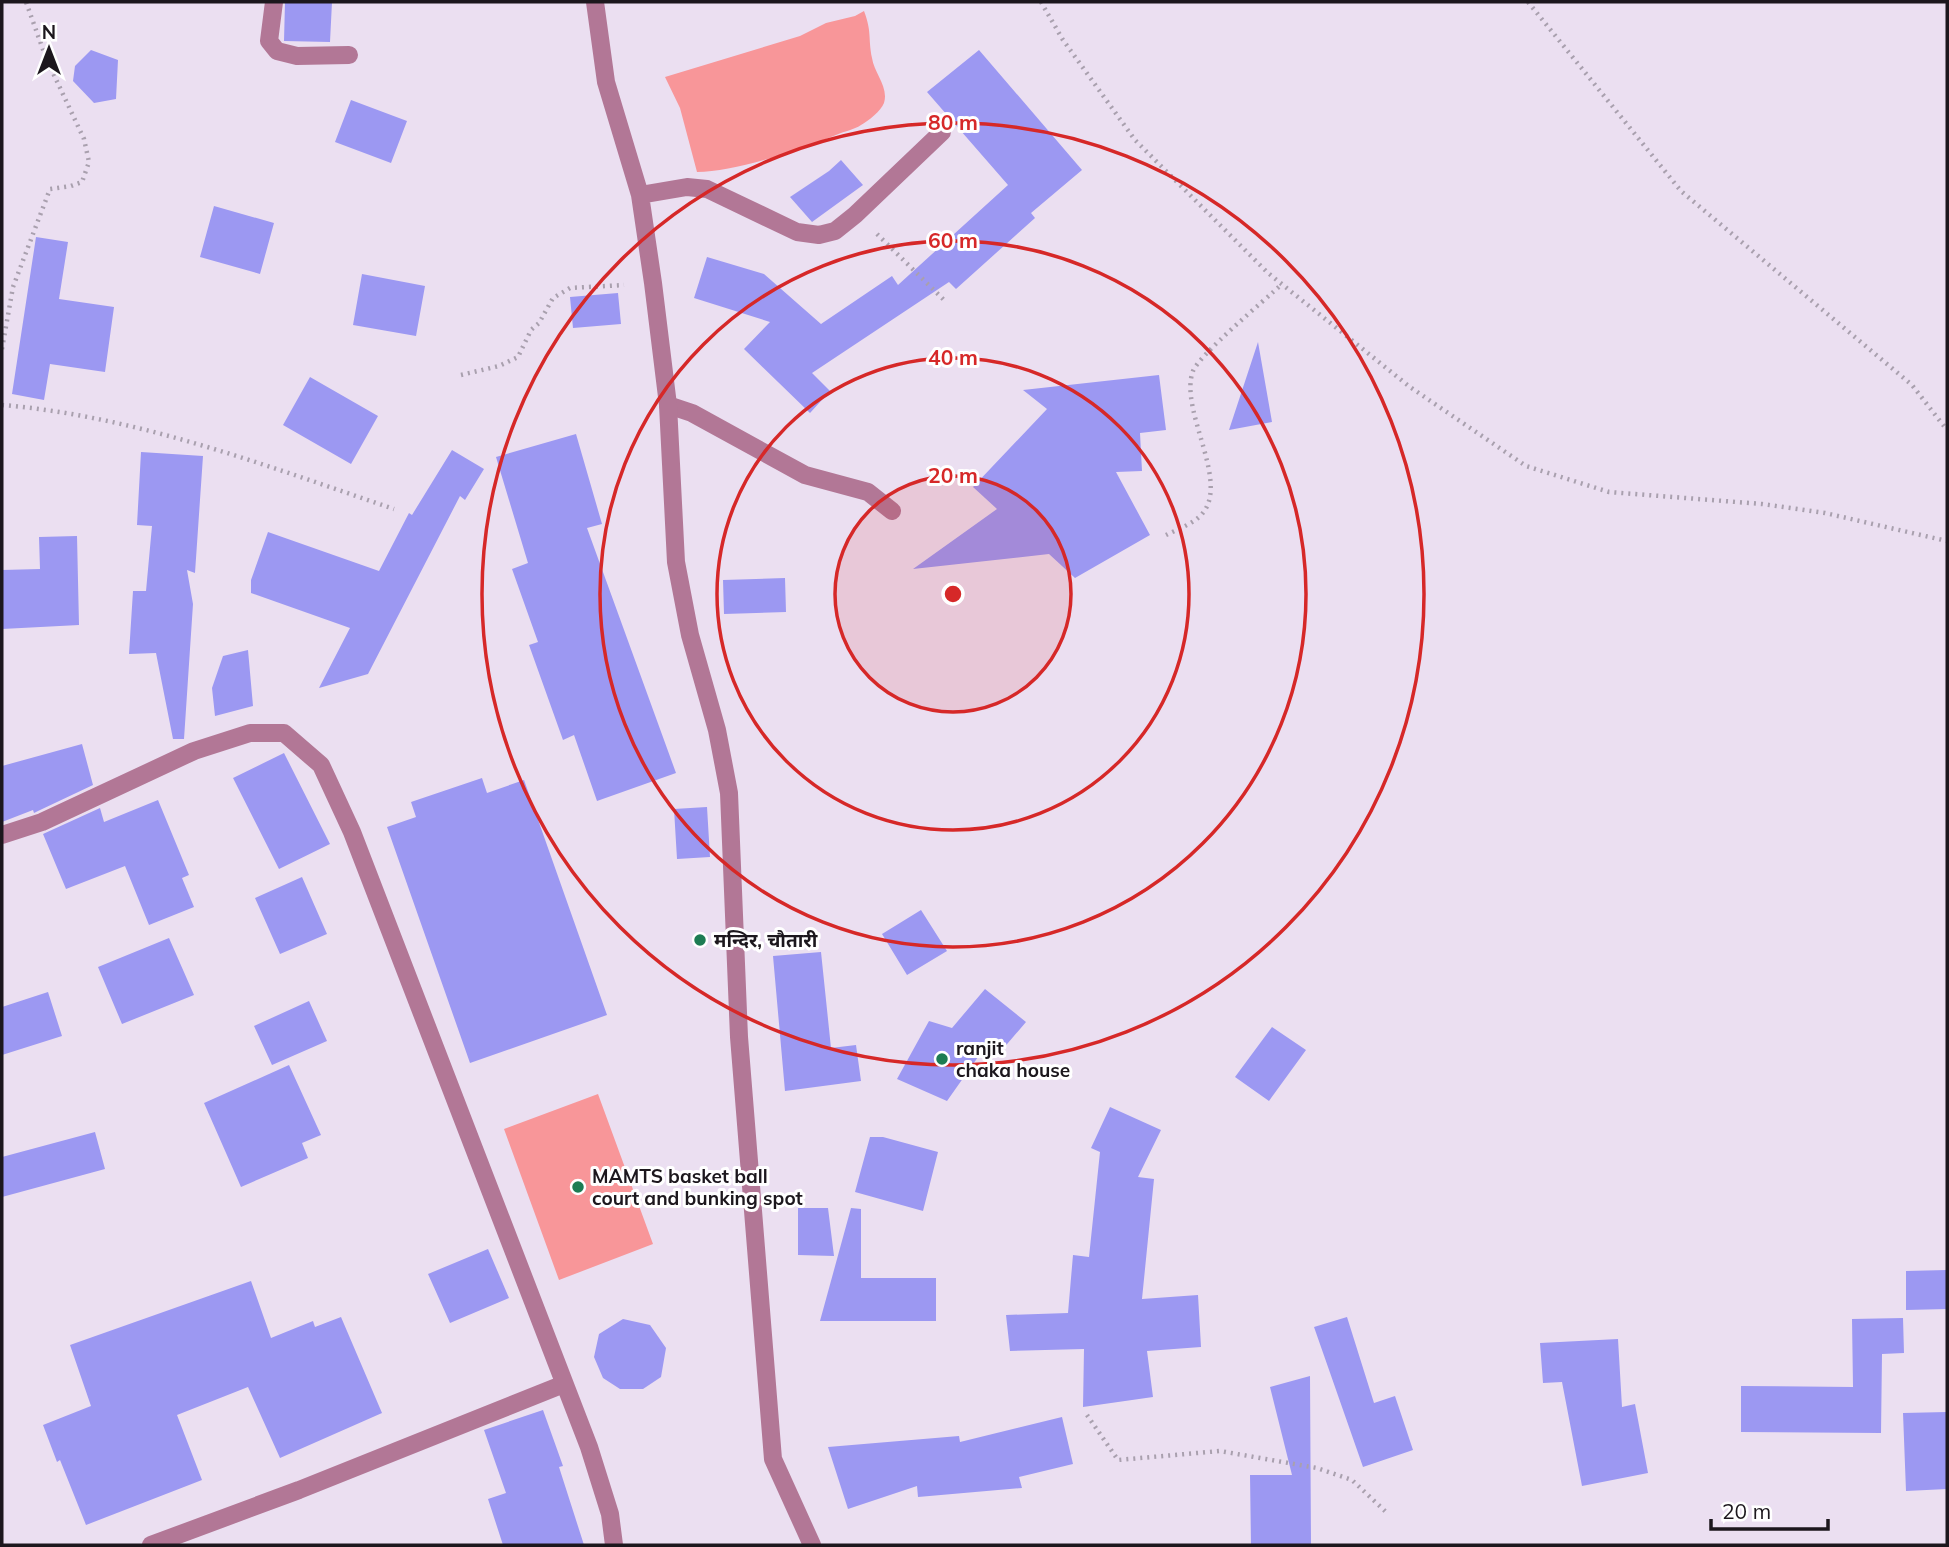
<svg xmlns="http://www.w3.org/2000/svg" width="1949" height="1547" font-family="Mulish,'Noto Sans Devanagari',sans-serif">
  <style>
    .green { fill: #f89699 }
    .building { fill: #9c98f2 }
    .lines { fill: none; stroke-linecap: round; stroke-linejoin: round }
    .path { stroke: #a9a0ae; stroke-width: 4.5; stroke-dasharray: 2 5; stroke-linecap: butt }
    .lane { stroke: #b27796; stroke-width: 18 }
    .street { stroke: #b27796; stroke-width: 18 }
    .ring { fill: none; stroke: #d62828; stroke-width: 3.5 }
    .poi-dot { fill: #1d7c53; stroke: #fff; stroke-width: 2.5 }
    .labels { text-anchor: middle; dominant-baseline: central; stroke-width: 6; stroke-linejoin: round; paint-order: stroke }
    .poi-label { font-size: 19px; font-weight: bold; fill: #1c171d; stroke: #fff; text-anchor: start }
    .centre { fill: #d62828; stroke: #fff; stroke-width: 3.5 }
    .ring-label { font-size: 21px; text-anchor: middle; font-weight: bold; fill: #d62828; stroke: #fff; stroke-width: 6; stroke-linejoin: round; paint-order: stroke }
  </style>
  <rect width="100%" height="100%" fill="#ebdff1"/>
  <path class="green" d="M864 11C872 32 868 38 872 58 874 73 889 87 884 103 881 111 868 121 861 125 854 130 844 131 836 135 800 150 735 172 697 172L680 108 665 77 800 36 826 23 855 16Z
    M598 1094 653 1244 559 1280 504 1129Z"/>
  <path class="building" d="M285 2H332L330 42 284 41Z
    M91 50 118 60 116 99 94 103 73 81 75 66Z
    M979 50 1082 170 1031 213 1035 218 956 289 949 282 812 373 830 391 810 413 744 349 770 322 694 298 707 257 764 274 821 324 892 276 898 285 1008 185 927 92Z
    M351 100 407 121 391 163 335 142Z
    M841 160 863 185 812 222 790 197 829 171Z
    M214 206 274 223 260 274 200 257Z
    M36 237 68 242 59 299 114 307 105 372 50 364 44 400 12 394Z
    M362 274 425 286 416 336 353 325Z
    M618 293 621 324 573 328 570 297Z
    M1258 342 1272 422 1229 430Z
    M1159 375 1166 430 1140 433 1142 471 1116 472 1150 535 1075 578 1049 554 913 569 997 509 973 487 1047 409 1023 390Z
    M310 377 378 416 351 464 283 425Z
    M576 434 602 524 587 528 676 773 597 801 574 735 563 740 529 645 538 642 512 569 528 563 496 457Z
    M452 450 484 469 465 500 460 496 368 674 319 688 350 628 251 593V580L268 532 379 571 409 513 412 515Z
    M141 452 203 456 195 573 187 570 193 604 184 739H173L156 653 129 654 133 591H146L152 526 137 525Z
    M77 536 79 625 2 629V570L40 569 39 537Z
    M785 578 786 612 724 614 723 580Z
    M248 650 253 706 215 716 212 688 223 656Z
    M82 744 93 785 38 811 34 813 33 810 2 822V766Z
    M284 753 330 844 279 869 233 778Z
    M482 778 487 793 524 780 607 1015 470 1063 387 827 416 817 411 802Z
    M158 800 189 875 182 878 194 907 149 925 125 866 66 889 43 834 100 808 104 822Z
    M707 807 710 857 677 859 674 809Z
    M302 877 327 934 280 954 255 898Z
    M921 910 947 951 907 975 882 934Z
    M169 938 194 995 122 1024 98 967Z
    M821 952 831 1048 856 1045 861 1081 785 1091 773 956Z
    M985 989 1026 1022 1002 1050 990 1040 947 1101 897 1079 929 1021 952 1028Z
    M48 992 62 1036 2 1055V1007Z
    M309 1001 327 1041 272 1065 254 1026Z
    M1272 1027 1306 1050 1269 1101 1235 1077Z
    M289 1065 321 1135 302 1143 308 1158 241 1187 204 1103Z
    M1110 1107 1161 1130 1138 1177 1154 1179 1142 1299 1198 1295 1201 1347 1147 1351 1153 1397 1083 1407 1084 1349 1010 1351 1006 1315 1068 1313 1073 1255 1089 1257 1100 1152 1091 1148Z
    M95 1132 105 1169 2 1197V1157Z
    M870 1137H883L938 1152 923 1211 855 1192Z
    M798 1208H828L834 1256 798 1255Z
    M851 1208 861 1209V1278H936V1321H820Z
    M488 1249 509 1298 450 1323 428 1274Z
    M1947 1270V1309L1906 1310V1271Z
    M251 1281 271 1338 313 1321 315 1327 341 1317 382 1413 280 1458 248 1387 177 1415 202 1480 86 1525 60 1460 57 1462 43 1425 91 1406 70 1345Z
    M1347 1317 1374 1403 1395 1396 1413 1450 1363 1467 1314 1327Z
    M1903 1318 1904 1353 1882 1354 1881 1433 1741 1432V1386L1853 1387 1852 1319Z
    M623 1319 650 1325 666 1348 661 1377 643 1389H620L603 1378 594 1357 599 1334Z
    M1618 1339 1622 1407 1635 1404 1648 1473 1582 1486 1562 1382 1543 1383 1540 1343Z
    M1310 1376 1311 1545H1251L1250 1475H1292L1270 1387Z
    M543 1410 563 1466 559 1467 584 1545H503L488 1499 506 1493 484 1430Z
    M1947 1412V1489L1906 1491 1903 1413Z
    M1062 1417 1073 1464 1019 1477 1022 1488 918 1497 917 1486 848 1509 828 1447 959 1436 960 1442Z"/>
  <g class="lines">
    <path class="path" d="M1041 2 1063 40 1135 140 1268 273 1410 387 1526 466 1609 492 1762 504 1825 513 1947 541
      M1528 2 1681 191 1912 385 1947 430
      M877 234 944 300
      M2 349 13 287 50 189 71 186 82 182 89 162 84 139 46 58 26 2
      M461 375 499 366 518 357 531 330 539 323 553 298 570 288 624 285
      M2 405C136 416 267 466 394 509
      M1166 535C1176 530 1190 525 1199 517 1234 486 1178 411 1193 371 1201 353 1264 301 1282 284
      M1087 1415 1118 1460 1220 1451 1317 1468 1352 1480 1386 1512"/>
    <path class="lane" d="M668 405 692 413 805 475 868 492 892 511"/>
    <path class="street" d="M274 2 269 41 277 51 297 56 349 55
      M595 2 606 82 640 195 653 283 668 405 676 562 690 635 717 730 729 793 739 1037 773 1459 812 1545
      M640 195 687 187 707 189 797 232 819 235 835 231 855 215 942 132
      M2 835 42 822 194 751 250 733H284L321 765 352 832 589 1447 610 1514 614 1545
      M151 1545 299 1490 564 1384"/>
  </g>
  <circle cx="953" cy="594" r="118" fill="#d62828" fill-opacity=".12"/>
  <g class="ring">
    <circle cx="953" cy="594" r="118"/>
    <circle cx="953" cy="594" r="236"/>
    <circle cx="953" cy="594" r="353"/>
    <circle cx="953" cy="594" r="471"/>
  </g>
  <g class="poi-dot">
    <circle cx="700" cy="940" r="7"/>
    <circle cx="942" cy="1059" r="7"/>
    <circle cx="578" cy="1187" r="7"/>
  </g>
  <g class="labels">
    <g class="poi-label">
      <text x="714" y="940">मन्दिर, चौतारी</text>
      <text x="956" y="1048">ranjit<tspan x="956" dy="22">chaka house</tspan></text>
      <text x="592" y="1176">MAMTS basket ball<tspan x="592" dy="22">court and bunking spot</tspan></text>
    </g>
  </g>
  <circle cx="953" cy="594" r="10" class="centre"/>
  <g class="ring-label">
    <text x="953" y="130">80 m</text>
    <text x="953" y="248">60 m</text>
    <text x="953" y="365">40 m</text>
    <text x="953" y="483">20 m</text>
  </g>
  <rect width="1949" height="1547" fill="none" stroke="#1c171d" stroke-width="7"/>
  <g transform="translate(49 49)" stroke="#ffffff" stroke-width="5" paint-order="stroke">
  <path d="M0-5L12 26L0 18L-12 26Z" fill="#1c171d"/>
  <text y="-10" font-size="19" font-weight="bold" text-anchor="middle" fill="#1c171d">N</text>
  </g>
  <path d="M1711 1519v10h117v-10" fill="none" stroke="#1c171d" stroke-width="3.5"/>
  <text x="1722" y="1519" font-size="21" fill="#1c171d" stroke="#ffffff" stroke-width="5" paint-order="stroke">20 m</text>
</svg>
